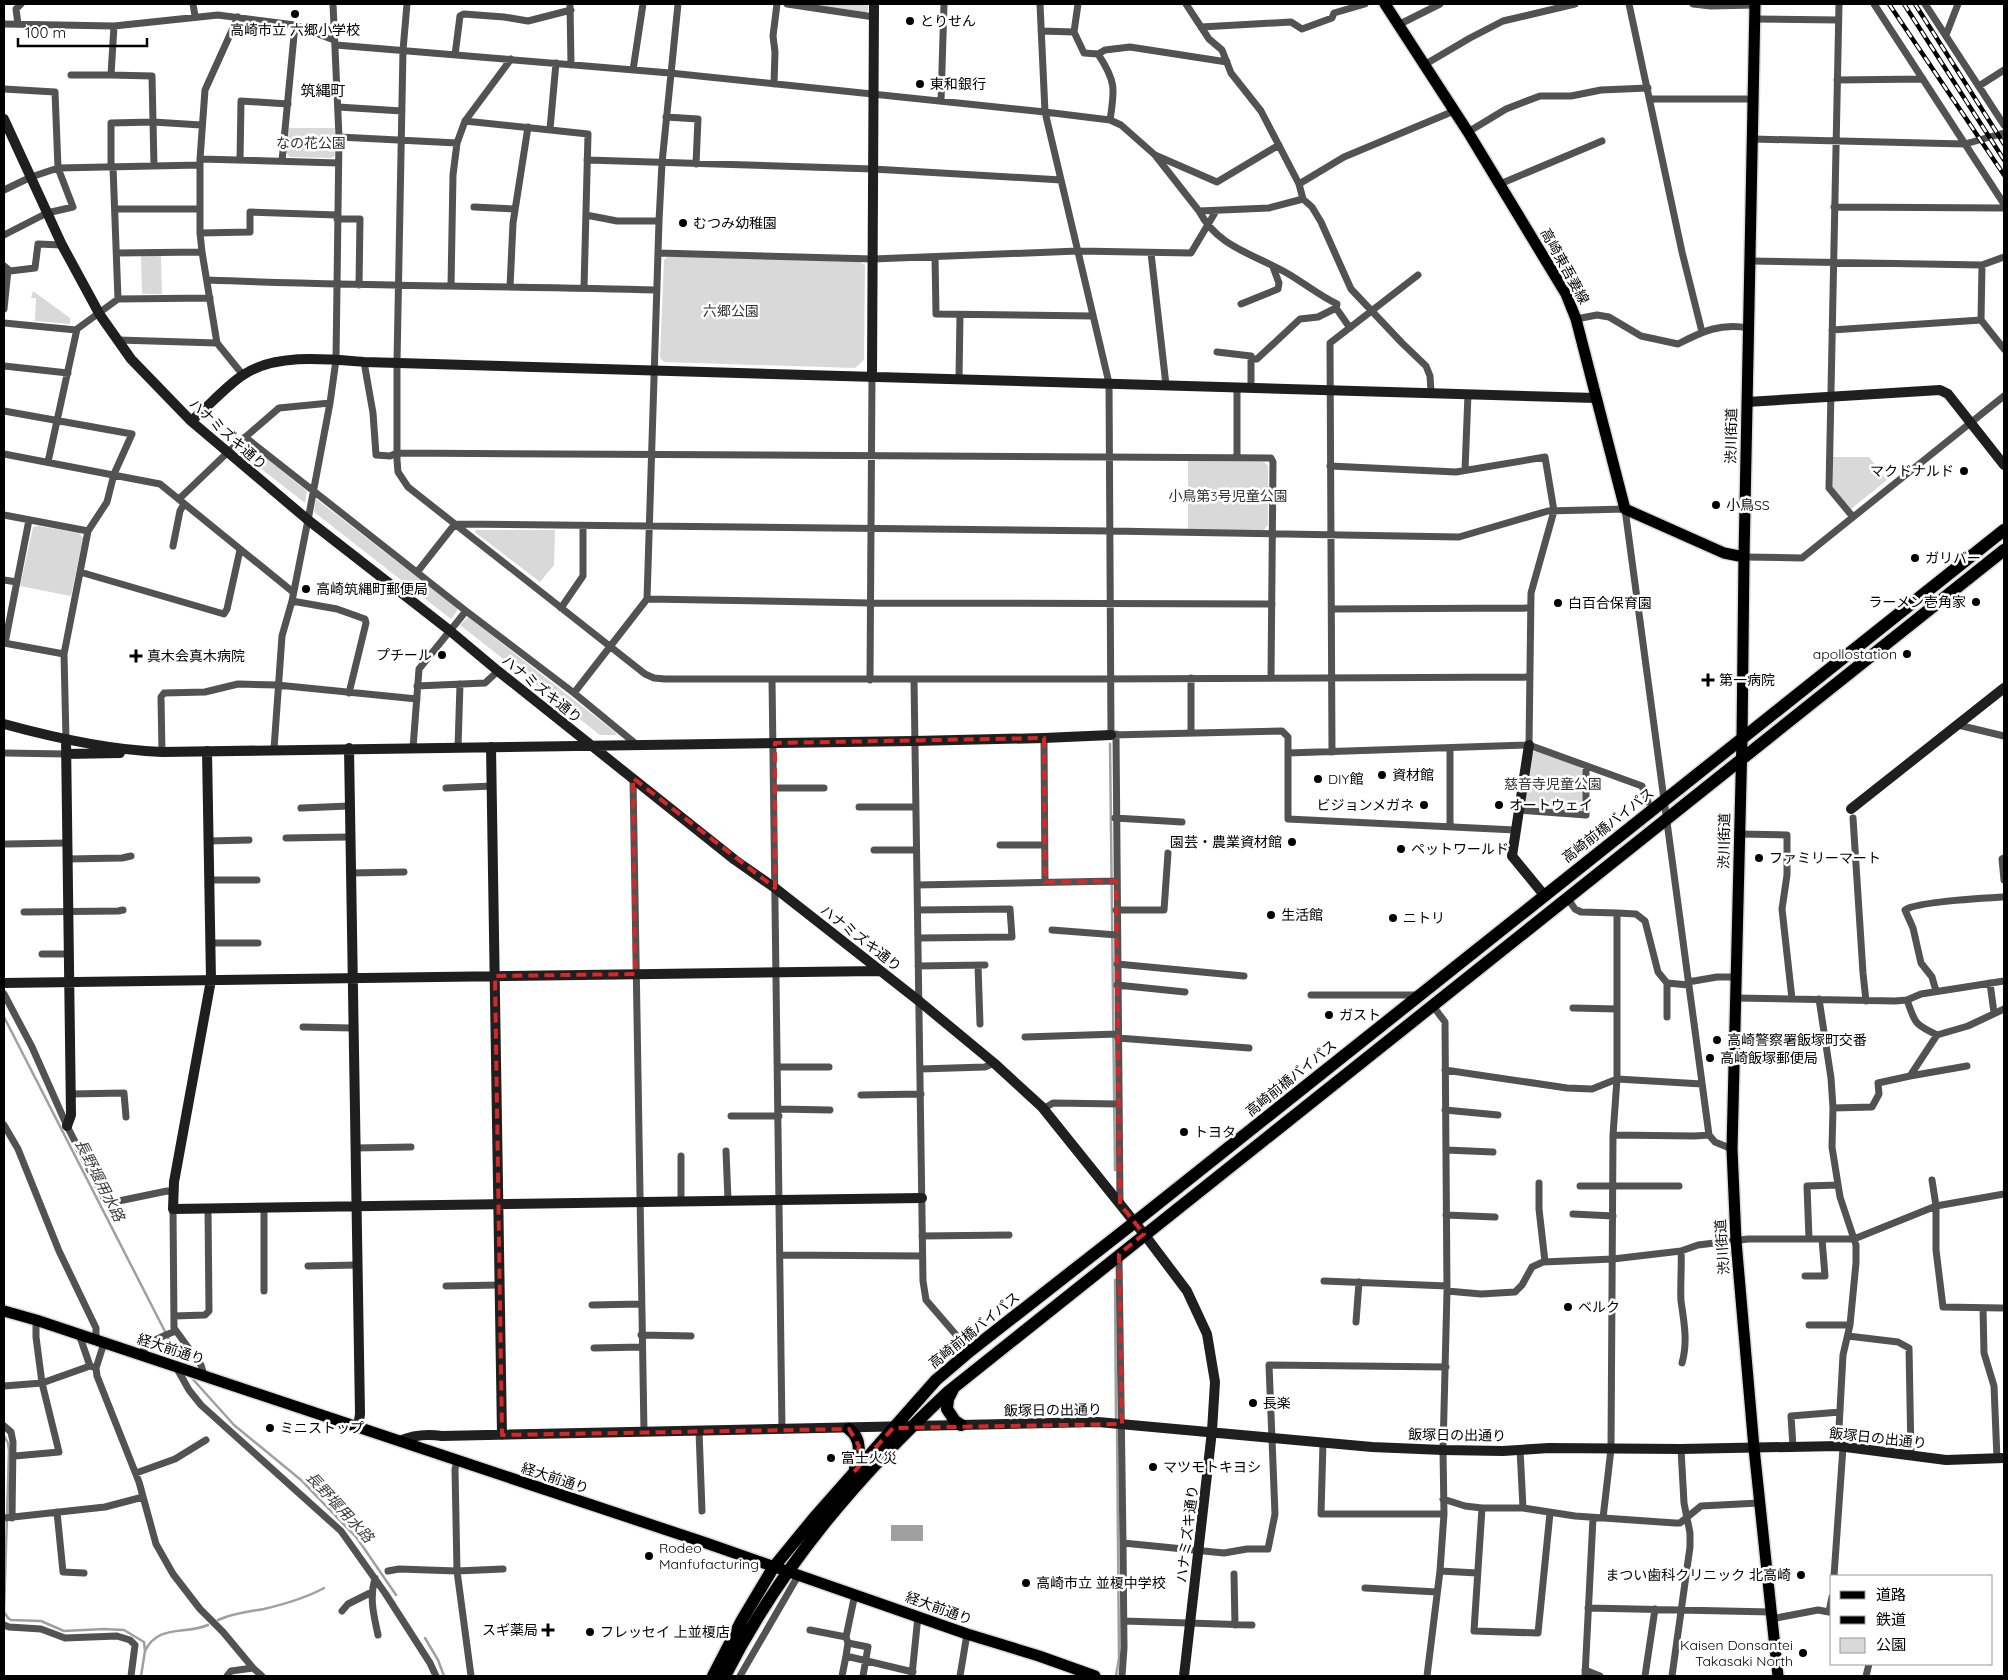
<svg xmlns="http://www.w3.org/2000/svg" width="2008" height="1680" font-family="Quicksand,'Noto Sans JP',sans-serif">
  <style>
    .green { fill: #d9d9d9 }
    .water { fill: #a0a0a0 }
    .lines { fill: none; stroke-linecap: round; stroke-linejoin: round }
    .stream { stroke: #a0a0a0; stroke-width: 2.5 }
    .primary-casing { stroke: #dbdbdb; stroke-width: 14 }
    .highway-casing { stroke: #dbdbdb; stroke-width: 15 }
    .street { stroke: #525252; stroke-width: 7 }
    .secondary { stroke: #1f1f1f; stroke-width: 10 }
    .primary { stroke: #000; stroke-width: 11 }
    .highway { stroke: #000; stroke-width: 12 }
    .rail-casing { stroke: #000; stroke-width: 4.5 }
    .rail { stroke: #fff; stroke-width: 2.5; stroke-dasharray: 8; stroke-linecap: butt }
    .marked { fill: none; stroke: #d62828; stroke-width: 4; stroke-dasharray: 10 6; stroke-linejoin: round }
    .poi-dot { fill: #000; stroke: #fff; stroke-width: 2 }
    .labels { text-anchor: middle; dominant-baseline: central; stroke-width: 5; stroke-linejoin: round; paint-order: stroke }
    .poi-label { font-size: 14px; fill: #000; stroke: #fff; text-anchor: start }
    .park-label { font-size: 14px; fill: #303030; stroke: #fff }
    .street-label { font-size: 14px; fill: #000; stroke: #fff }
    .neighbourhood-label { font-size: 15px; fill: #000; stroke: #fff }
    .water-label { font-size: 15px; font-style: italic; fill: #414141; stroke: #fff }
  </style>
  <rect width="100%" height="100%" fill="#fff"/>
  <path class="green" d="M805 4H868V11L864 14Z
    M289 128H335V156L331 158 290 157 286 153Z
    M141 256H161L162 294H142Z
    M668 256 859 262 865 265 864 360 855 368 664 362 660 358 664 260Z
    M33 291 70 318V324L35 321 36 298H31Z
    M246 442 307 491 305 503 236 449Z
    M1833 457H1869L1887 480 1851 509 1833 487Z
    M1188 461 1264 462 1268 466V525L1264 530H1188Z
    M316 499 457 608V611L451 619 314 512Z
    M38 526 79 533 83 538 71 596 20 586 33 527Z
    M475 530H555L554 565 540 582 476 533Z
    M468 617 615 732 617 735H600L460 625Z
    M1537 750 1580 767 1583 772 1584 810 1580 813 1527 806 1525 803 1531 753Z"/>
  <path class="water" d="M891 1525H923V1541H891Z"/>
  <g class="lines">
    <path class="stream" d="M1110 744 1115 1170
      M4 1017 176 1353
      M1115 1280 1116 1421
      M178 1356 184 1365
      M190 1376 234 1425 301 1480 357 1538 396 1595
      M4 1436 8 1443 9 1451 4 1612 8 1618 11 1620 41 1621 64 1631 104 1629 124 1630 144 1642 145 1651 141 1676
      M218 1620C234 1613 247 1612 264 1609 285 1604 306 1598 324 1588
      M425 1638 438 1660 444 1676
      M145 1651C158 1624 185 1635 208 1625
      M1116 1676 1119 1658 1117 1426"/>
    <g class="primary-casing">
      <path id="primary" d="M1385 4 1468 132 1566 294 1576 319 1625 509 1724 553 1744 557
        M1755 4 1744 557 1742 739 1732 1149 1736 1241 1754 1448 1778 1676
        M4 1311 36 1320 706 1543 967 1634 1039 1656 1095 1676"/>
    </g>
    <g class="highway-casing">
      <path id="highway" d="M953 1389 948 1399 947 1409 955 1421 961 1425
        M849 1429C863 1440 859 1454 855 1469
        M713 1676 742 1620 773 1568 814 1518 936 1380 970 1351 1135 1222 2004 530
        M725 1676C780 1567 859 1475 948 1392L2004 550"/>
    </g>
    <path class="street" d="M193 4 195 16
      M407 4 403 50 397 362V460L398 472 408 487 645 674 654 678 665 679C953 681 1242 678 1530 677
      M570 4 571 65
      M787 4 874 17
      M1040 4 1045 112 1109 383 1111 735 1282 731 1288 737V819L1515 830
      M1078 4 1074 32 1084 53 1098 54C1116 81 1115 89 1110 120
      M1186 4 1209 39 1222 50 1231 73 1261 111 1299 184 1303 199 1312 207 1321 222 1351 289 1402 343 1426 366 1430 376 1431 392
      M1629 4 1682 252 1702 332
      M1693 4 1711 6 1755 5
      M1839 4 1829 488 1853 517
      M1874 4 2004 204
      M1925 4 2004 125
      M238 17 205 90 200 159V233L202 252 217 343 243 375
      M1755 19 1838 20
      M4 24 114 26 218 15 295 25 334 40
      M18 24 16 9 21 4
      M1398 25 1440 4
      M114 26 111 75 152 76 154 166
      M1201 27 1291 22 1302 29 1332 18 1334 13 1365 4
      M1041 31 1074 32
      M1946 35 1958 4
      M336 45 670 73 1045 112 1110 120 1121 125 1155 155 1199 211 1269 208 1303 199
      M1098 54 1105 50 1130 47 1227 62
      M455 55 460 16 464 14 504 17 528 21 571 10
      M1424 65 1470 38 1503 21 1575 4
      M633 70 643 4
      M71 75H111
      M1837 80 1923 79
      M774 84 775 52 773 36 777 4
      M1979 86 2004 70
      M4 89 55 92 58 168 73 207 47 213 4 235
      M1651 99H1753
      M941 101 944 4
      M338 107 402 111
      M666 117 698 119 696 164
      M465 121 588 134 584 288
      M550 129 556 63
      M1468 132 1506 109 1540 96H1571L1601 90 1648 88
      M339 137 457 143
      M1753 139 1965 144 2004 133
      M1155 155 1217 182 1279 145
      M200 159 338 163
      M240 160 241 101 288 104
      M587 160 873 169 1061 180
      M282 161 295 25
      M111 167V123L153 122 201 125
      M113 167 118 299
      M1299 184 1344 157 1454 111
      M1500 184 1602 141
      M4 190 31 177 58 168 200 165
      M474 207 515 209
      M1834 207 2004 208
      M115 209H200
      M1199 211C1218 247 1251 253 1285 272 1303 282 1318 295 1337 304L1336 308 1350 328
      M586 215 617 221H659
      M337 219H360L359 285
      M200 233 250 232V212L337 215
      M117 253 202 252
      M659 253 873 259 1078 251 1191 253 1216 211
      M1151 253 1166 385
      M935 257 936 314 1093 316
      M1750 261 1982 265 2004 257
      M1982 265 1981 320 2004 349
      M4 266 10 271 35 268 38 244 62 245
      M207 280C357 286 507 286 657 290
      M451 286 453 175 457 143 465 121 511 59
      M510 287 513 223 528 127
      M1241 304 1278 289 1279 283 1273 267
      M4 309 8 270
      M1576 319 1597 315 1609 317 1641 336 1678 344C1703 331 1720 323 1749 328
      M4 323 76 330
      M1832 330 1981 320
      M118 340 217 343
      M1217 352 1251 356V387
      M1251 359H1257L1300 319 1318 317 1336 308
      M364 362 373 413 376 455 390 456 397 453 1271 458 1273 462 1271 678
      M4 366 68 373
      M959 379 960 315
      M4 411 132 434 114 474 107 502 88 531 64 654 66 739
      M245 437 466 611 574 693 636 744
      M4 454 160 484 293 592
      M1237 458V387
      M48 462 77 329 118 299 210 298
      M1330 466 1456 472 1545 457 1554 511 1531 593 1529 745
      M1465 470 1468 394
      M179 499 227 453 279 408 330 403
      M4 515 88 531
      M173 546 180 511 184 504
      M1744 557 1802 558 2004 396
      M418 571 455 524 1110 531 1459 537 1548 511 1625 509 1709 1135 1715 1142 1732 1149
      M80 572 224 614 227 609 240 550
      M4 580 17 582
      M647 599 870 603 1272 604
      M292 601 337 609 365 619 366 623 349 693
      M561 608 583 576V526
      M1332 609 1530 608
      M4 643 64 654
      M5 643 29 520
      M1191 678V732
      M772 679 782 1430
      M870 680 872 376
      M914 680 923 1281 926 1300 970 1351
      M417 686 485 683 498 671
      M574 693 647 599 659 221 662 163 678 4
      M1958 725 2004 736
      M1116 734 1120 1204
      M1044 738 1045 882
      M458 747 460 684
      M413 748 419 669 466 611
      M1450 748V826
      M274 749 282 636 292 601 308 520 330 403 336 360 339 137 333 4
      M162 752 161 697 164 693 205 692 238 684 277 685 417 699
      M1332 752 1330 343 1418 275
      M4 753 66 754
      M1288 753 1529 745 1642 786 1648 802
      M633 778 644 1432
      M446 788 492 786
      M775 788H824
      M859 807H915
      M301 808 349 806
      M1518 810 1586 815V767
      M1115 818 1182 822
      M1853 818 1863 973 1866 1001
      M1739 834 1787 835V875L1782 909 1792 999
      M286 838 350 837
      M209 841 249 840
      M6 844 68 843
      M1000 845H1044
      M874 850H916
      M2004 858 2002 859 2004 880
      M68 859 122 858 131 856
      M350 873 404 872
      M209 880H257
      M917 885 1116 881
      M1568 899 1575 909 1581 912 1617 913V1079L1613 1135 1611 1449 1603 1518
      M918 910 1010 909 1012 937 918 938
      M1116 910H1164L1168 853
      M24 912 118 911 123 910
      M1617 913 1636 914 1645 921 1658 972 1667 983 1688 985
      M1052 930 1117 935
      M211 943H258
      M42 954H69
      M1117 964 1244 976
      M918 966 985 965
      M978 966 980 1024
      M1688 982 1717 977H1736
      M1667 983V1017
      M1990 983 1994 1013
      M1117 985 1185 992
      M1936 991 1932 977 1921 963 1913 928 1905 910C1915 902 1987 898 2004 897
      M4 994 32 1047 67 1126 106 1202 109 1203 167 1191 173 1192
      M1311 995H1418
      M1736 998 1895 1001 1907 1000 1921 994 2004 981
      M1819 999 1831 1078 1833 1108 1832 1147 1840 1197 1856 1245V1263L1850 1325 1843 1355 1838 1446
      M1907 1000C1915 1023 1914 1024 1937 1035L1968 1026 2004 1009
      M1573 1008 1617 1009
      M303 1027 352 1028
      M1025 1037 1118 1034
      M1118 1038 1249 1048
      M779 1067H829
      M920 1069 985 1067 994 1063
      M1445 1070 1567 1088 1592 1089 1617 1079 1702 1084
      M1910 1076 1967 1066
      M70 1094 124 1093 126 1117
      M861 1095 921 1094
      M1833 1108 1872 1107 1879 1094 1878 1083 1910 1076 1937 1035
      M779 1109 830 1110
      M1043 1109 1053 1103 1119 1104
      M1445 1110 1498 1115
      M731 1116H779
      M4 1125 18 1149 59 1251 96 1328V1341
      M1613 1135 1695 1136 1709 1135
      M355 1148 411 1147
      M1446 1150 1493 1152
      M726 1151 728 1200
      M1932 1180 1936 1206V1250L1943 1307 2002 1308
      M1539 1183V1209L1545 1262
      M1580 1186H1679
      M681 1201V1156
      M264 1208V1291
      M173 1209 174 1328 201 1365 204 1375
      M1573 1214 1613 1216
      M1446 1215 1495 1217
      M922 1236 1009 1235
      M1809 1239 1807 1186 1838 1185
      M1681 1251C1682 1267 1680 1285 1681 1301 1684 1322 1688 1342 1682 1363
      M781 1255 922 1256
      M1119 1257 1123 1543 1124 1648 1122 1676
      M308 1266 357 1265
      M1805 1276H1825L1822 1239
      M1324 1281 1447 1286
      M446 1286 500 1285
      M1447 1291 1481 1294 1515 1292 1522 1285 1532 1267 1543 1262 1613 1259 1681 1251 1698 1245 1748 1239H1854L1936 1206 2004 1194
      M592 1305 641 1304
      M1983 1308 1984 1353 1994 1386 1997 1459
      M174 1316 205 1315 209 1311 208 1209
      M1356 1322 1359 1282
      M1809 1325H1850
      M79 1334 90 1366 93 1367
      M641 1335 691 1336
      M1848 1336 1898 1342 1909 1348 1911 1455
      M104 1343 96 1368 97 1376 139 1482 156 1544 173 1574 200 1609 223 1632 253 1668 262 1676
      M594 1348 641 1347
      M141 1355C145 1342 164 1336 176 1331
      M176 1367 189 1390 201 1405 341 1531 385 1593 430 1663 436 1676
      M4 1386 42 1383 90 1366
      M4 1426 11 1432 13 1442 12 1518
      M699 1431 702 1511
      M1323 1443 1321 1514H1444
      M1793 1447 1791 1416 1840 1412
      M1520 1449 1523 1508
      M15 1456 59 1452 42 1383 36 1337V1320
      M457 1461 455 1469 457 1571 471 1676
      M136 1473 175 1459 206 1440
      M1443 1499 1465 1506 1482 1508H1523L1575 1516 1675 1523H1680L1701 1506 1759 1503
      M1482 1508 1474 1631 1538 1633 1550 1513
      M57 1512 63 1572 84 1573
      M4 1518 105 1507 143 1497
      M1123 1543 1224 1553 1247 1549H1268L1275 1514 1269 1365 1446 1367
      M388 1571 399 1569 457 1571 503 1569
      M1440 1571 1477 1573
      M1234 1574 1235 1625
      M1834 1576 1843 1447
      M375 1578C369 1598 374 1616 378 1635
      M1365 1588 1437 1592
      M855 1594 846 1637 848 1643 868 1647 863 1676
      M1588 1608 1771 1612
      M342 1611 348 1604 372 1592
      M1771 1619 1818 1610 1829 1612 1832 1597
      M1124 1621 1252 1625
      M4 1625 9 1627 41 1629 65 1638 117 1636 130 1640 135 1645 131 1676
      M810 1630 846 1637
      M848 1643 846 1656 913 1672
      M1585 1670 1600 1676
      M912 1675 918 1616
      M227 1676 231 1671 253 1668
      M740 1676 798 1576
      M842 1676 846 1656
      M960 1676 967 1634
      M1427 1676 1440 1571 1444 1514 1443 1450 1447 1291 1445 1022 1433 1006
      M1585 1676 1593 1518
      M1645 1676 1655 1609
      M1672 1676 1690 1547V1533L1684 1503 1681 1449
      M1866 1676 1869 1664"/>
    <path class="secondary" d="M4 119 62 245 100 315 131 359 191 421 308 520 449 630 498 671 735 860 775 888 919 1001 994 1063 1042 1107 1144 1234 1187 1291 1207 1334 1215 1382 1212 1431 1184 1676
      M872 376 874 4
      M1747 402 1940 390 1948 394 2004 465
      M191 421C207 408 226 386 243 375 276 353 327 359 364 362L1596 398
      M4 724C55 738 108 750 162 752L914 741 1044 738 1111 735
      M66 739 71 1115 67 1126
      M1529 745 1512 856 1544 895
      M491 747 502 1435
      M349 748 360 1414 358 1427
      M207 751 211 980 174 1182 173 1209 922 1198
      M66 754 120 753
      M1851 809 2004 688
      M4 983 880 971
      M400 1441C413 1435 428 1434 442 1436L1098 1422 1372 1447 1443 1450 1503 1451 1549 1448 1681 1449 1838 1446 1946 1460 2004 1458"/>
    <use href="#primary" class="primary"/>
    <use href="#highway" class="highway"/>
    <g class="rail-casing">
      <path id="rail" d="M1889 4 2004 175
        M1904 4 2004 160
        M1915 4 2004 144"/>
    </g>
    <use href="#rail" class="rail"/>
  </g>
  <path class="marked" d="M1044 738 1045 882 1116 881 1120 1204 1144 1234 1119 1254 1122 1424 893 1428 854 1472 859 1446 849 1429 502 1435 495 976 635 974 633 778 775 888V743Z"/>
  <g class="poi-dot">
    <circle cx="295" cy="14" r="5"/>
    <circle cx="910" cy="21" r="5"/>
    <circle cx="920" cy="84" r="5"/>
    <circle cx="683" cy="223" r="5"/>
    <circle cx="1964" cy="471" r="5"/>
    <circle cx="1716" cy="505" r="5"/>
    <circle cx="1915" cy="558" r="5"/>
    <circle cx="306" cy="589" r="5"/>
    <circle cx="1976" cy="602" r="5"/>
    <circle cx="1558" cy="603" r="5"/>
    <circle cx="1907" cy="654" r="5"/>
    <circle cx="442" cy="655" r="5"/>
    <path d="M133.5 648.5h5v5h5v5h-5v5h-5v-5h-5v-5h5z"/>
    <path d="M1705.5 672.5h5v5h5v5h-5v5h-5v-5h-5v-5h5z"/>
    <circle cx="1382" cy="775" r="5"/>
    <circle cx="1318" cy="779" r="5"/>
    <circle cx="1424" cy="805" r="5"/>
    <circle cx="1499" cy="805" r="5"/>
    <circle cx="1292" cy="842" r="5"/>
    <circle cx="1401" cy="849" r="5"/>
    <circle cx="1759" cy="858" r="5"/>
    <circle cx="1271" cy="915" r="5"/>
    <circle cx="1393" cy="918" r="5"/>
    <circle cx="1329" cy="1015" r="5"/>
    <circle cx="1717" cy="1040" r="5"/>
    <circle cx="1710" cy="1058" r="5"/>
    <circle cx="1184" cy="1132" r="5"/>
    <circle cx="1568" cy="1307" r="5"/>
    <circle cx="1253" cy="1403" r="5"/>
    <circle cx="270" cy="1428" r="5"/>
    <circle cx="831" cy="1458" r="5"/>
    <circle cx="1153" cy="1467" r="5"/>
    <circle cx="649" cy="1556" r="5"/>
    <circle cx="1801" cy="1575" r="5"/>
    <circle cx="1026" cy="1583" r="5"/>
    <path d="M545.5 1622.5h5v5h5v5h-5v5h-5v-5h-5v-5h5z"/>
    <circle cx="590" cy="1632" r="5"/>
    <circle cx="1803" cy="1653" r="5"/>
  </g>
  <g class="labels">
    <g class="poi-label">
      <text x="920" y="21">とりせん</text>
      <text x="295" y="30" text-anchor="middle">高崎市立 六郷小学校</text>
      <text x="930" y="84">東和銀行</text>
      <text x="693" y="223">むつみ幼稚園</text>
      <text x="1954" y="471" text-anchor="end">マクドナルド</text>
      <text x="1726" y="505">小鳥SS</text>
      <text x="1925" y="558">ガリバー</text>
      <text x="316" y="589">高崎筑縄町郵便局</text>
      <text x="1966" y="602" text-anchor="end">ラーメン壱角家</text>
      <text x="1568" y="603">白百合保育園</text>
      <text x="1897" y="654" text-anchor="end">apollostation</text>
      <text x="432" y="655" text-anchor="end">プチール</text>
      <text x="147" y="656">真木会真木病院</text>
      <text x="1719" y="680">第一病院</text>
      <text x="1392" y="775">資材館</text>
      <text x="1328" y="779">DIY館</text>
      <text x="1414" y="805" text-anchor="end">ビジョンメガネ</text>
      <text x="1509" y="805">オートウェイ</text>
      <text x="1282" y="842" text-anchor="end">園芸・農業資材館</text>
      <text x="1411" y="849">ペットワールド</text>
      <text x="1769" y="858">ファミリーマート</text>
      <text x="1281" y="915">生活館</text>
      <text x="1403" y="918">ニトリ</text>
      <text x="1339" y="1015">ガスト</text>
      <text x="1727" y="1040">高崎警察署飯塚町交番</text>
      <text x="1720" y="1058">高崎飯塚郵便局</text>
      <text x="1194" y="1132">トヨタ</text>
      <text x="1578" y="1307">ベルク</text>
      <text x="1263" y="1403">長楽</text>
      <text x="280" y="1428">ミニストップ</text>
      <text x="841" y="1458">富士火災</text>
      <text x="1163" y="1467">マツモトキヨシ</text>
      <text x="659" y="1548">Rodeo<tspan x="659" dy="16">Manfufacturing</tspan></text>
      <text x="1791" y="1575" text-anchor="end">まつい歯科クリニック 北高崎</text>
      <text x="1036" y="1583">高崎市立 並榎中学校</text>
      <text x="538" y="1630" text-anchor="end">スギ薬局</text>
      <text x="600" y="1632">フレッセイ 上並榎店</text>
      <text x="1793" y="1645" text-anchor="end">Kaisen Donsantei<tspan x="1793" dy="16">Takasaki North</tspan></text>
    </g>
    <g class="park-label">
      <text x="311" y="143">なの花公園</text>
      <text x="731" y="311">六郷公園</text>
      <text x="1228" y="496">小鳥第3号児童公園</text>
      <text x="1553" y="784">慈音寺児童公園</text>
    </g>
    <g class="street-label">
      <text transform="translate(1565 266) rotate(61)">高崎東吾妻線</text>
      <text transform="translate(228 434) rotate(42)">ハナミズキ通り</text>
      <text transform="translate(1731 436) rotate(-89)">渋川街道</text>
      <text transform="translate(542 689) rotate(39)">ハナミズキ通り</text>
      <text transform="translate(1608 825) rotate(-38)">高崎前橋バイパス</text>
      <text transform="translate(1724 841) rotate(-89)">渋川街道</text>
      <text transform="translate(861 938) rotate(38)">ハナミズキ通り</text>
      <text transform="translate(1291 1078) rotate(-39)">高崎前橋バイパス</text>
      <text transform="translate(1722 1247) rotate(-94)">渋川街道</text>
      <text transform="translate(974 1330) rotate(-39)">高崎前橋バイパス</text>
      <text transform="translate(171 1349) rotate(18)">経大前通り</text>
      <text transform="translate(1053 1410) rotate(-1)">飯塚日の出通り</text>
      <text transform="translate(1457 1435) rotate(1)">飯塚日の出通り</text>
      <text transform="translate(1878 1438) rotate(6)">飯塚日の出通り</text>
      <text transform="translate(555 1478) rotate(18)">経大前通り</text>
      <text transform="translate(1187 1534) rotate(-83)">ハナミズキ通り</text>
      <text transform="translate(939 1608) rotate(20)">経大前通り</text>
    </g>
    <g class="neighbourhood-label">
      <text x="323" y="90">筑縄町</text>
    </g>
    <g class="water-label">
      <text transform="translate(100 1180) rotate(63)">長野堰用水路</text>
      <text transform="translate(340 1507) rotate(47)">長野堰用水路</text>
    </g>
  </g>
  <rect width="2008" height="1680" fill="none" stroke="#000000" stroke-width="10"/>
  <rect x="1830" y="1575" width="162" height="90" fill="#ffffff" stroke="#999999"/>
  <rect x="1840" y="1591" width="25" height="8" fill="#000000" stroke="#999999"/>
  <text x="1876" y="1600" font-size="15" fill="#000000">道路</text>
  <rect x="1840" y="1616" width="25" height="8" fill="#000000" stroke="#999999"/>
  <text x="1876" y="1625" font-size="15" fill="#000000">鉄道</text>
  <rect x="1840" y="1638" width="25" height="15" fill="#d9d9d9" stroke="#999999"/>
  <text x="1876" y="1650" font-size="15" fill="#000000">公園</text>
  <path d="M18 38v8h129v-8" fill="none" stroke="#000000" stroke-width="2.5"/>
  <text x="25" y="38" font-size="15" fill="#000000" stroke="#ffffff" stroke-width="4" paint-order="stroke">100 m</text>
</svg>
